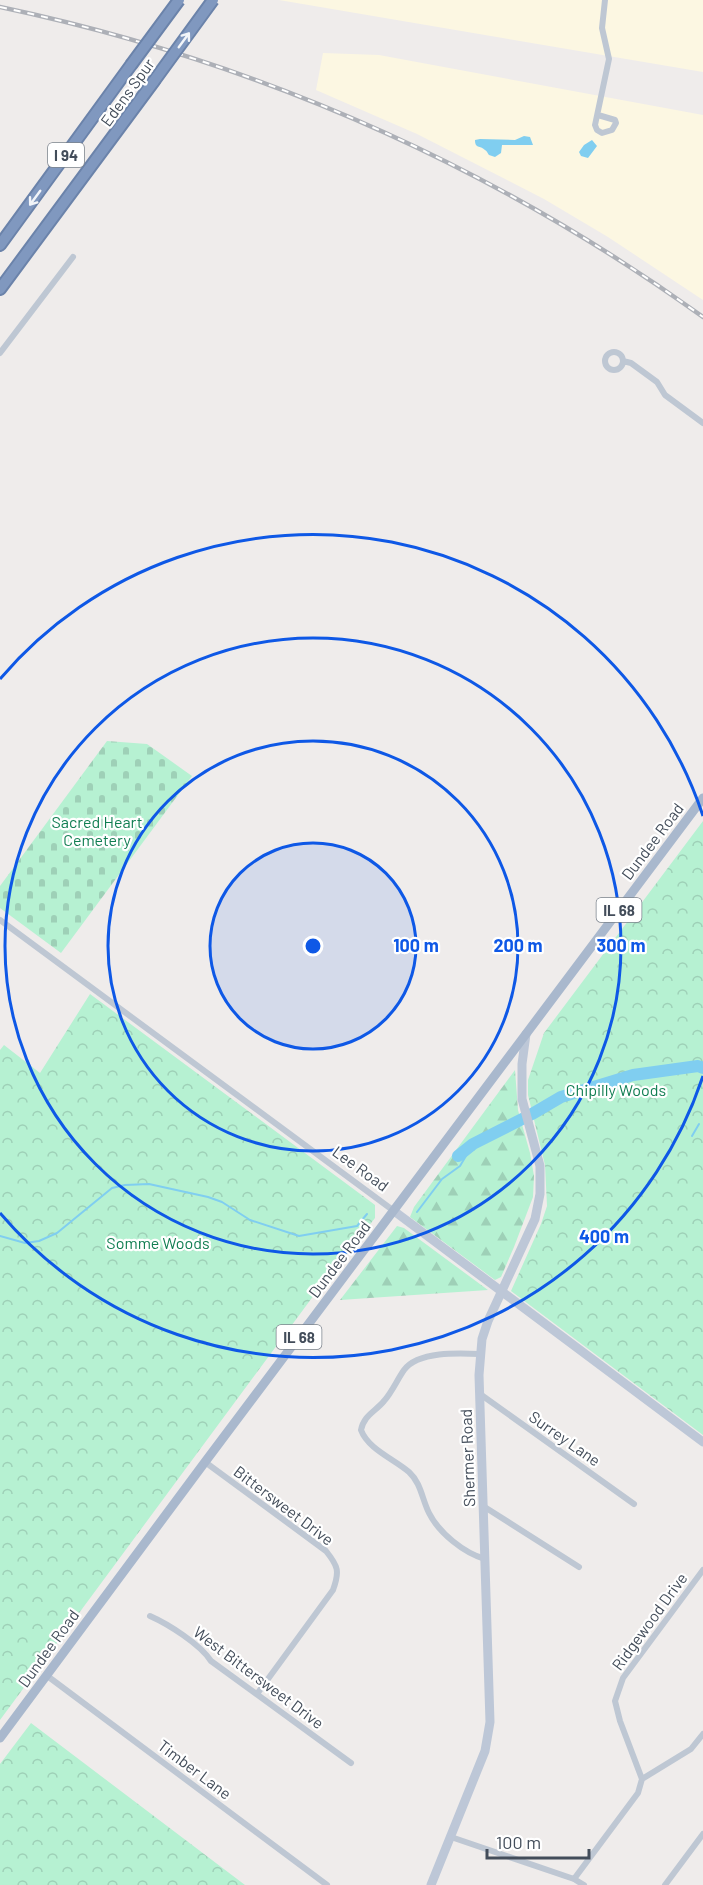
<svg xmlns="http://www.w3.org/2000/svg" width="703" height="1885" font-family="Barlow,sans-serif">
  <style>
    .commercial { fill: #fcf7e2 }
    .forest { fill: url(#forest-firs) }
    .cemetery { fill: url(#cemetery-stones) }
    .park { fill: url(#park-crowns) }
    .water { fill: #80cef0 }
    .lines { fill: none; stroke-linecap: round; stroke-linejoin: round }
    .stream { stroke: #80cef0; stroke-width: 2 }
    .river { stroke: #80cef0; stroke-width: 12 }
    .highway-casing { stroke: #6b83aa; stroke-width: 14 }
    .street { stroke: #bec7d3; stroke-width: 6 }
    .secondary { stroke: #bdc7d7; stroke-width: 9 }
    .primary { stroke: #a9b8cd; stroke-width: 9 }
    .highway { stroke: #8098bf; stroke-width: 10 }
    .rail-casing { stroke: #adb0b7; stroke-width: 4.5 }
    .rail { stroke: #fff; stroke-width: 2; stroke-dasharray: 7; stroke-linecap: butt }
    .highway-bridge-casing { stroke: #6b83aa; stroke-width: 14; stroke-linecap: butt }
    .highway-bridge { stroke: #8098bf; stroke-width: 10 }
    .oneway { stroke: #f2f5f9 }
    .ring { fill: none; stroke: #0e58e6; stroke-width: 3 }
    .labels { text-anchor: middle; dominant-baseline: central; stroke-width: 4.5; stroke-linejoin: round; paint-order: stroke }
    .shield { fill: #fff; stroke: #7b828c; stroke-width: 1.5 }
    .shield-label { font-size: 15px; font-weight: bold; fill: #434d5a }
    .street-label { font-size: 16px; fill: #434d5a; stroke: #fff }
    .park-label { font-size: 16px; fill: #117e52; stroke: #fff }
    .centre { fill: #0e58e6; stroke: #fff; stroke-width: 3 }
    .ring-label { font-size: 18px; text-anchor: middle; font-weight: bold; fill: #0e58e6; stroke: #fff; stroke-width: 4.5; stroke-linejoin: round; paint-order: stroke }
  </style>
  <defs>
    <pattern id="forest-firs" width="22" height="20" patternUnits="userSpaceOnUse" patternTransform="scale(1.5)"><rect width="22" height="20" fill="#b6f1d2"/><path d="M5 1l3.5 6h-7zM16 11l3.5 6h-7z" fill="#9ed0b7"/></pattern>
    <pattern id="cemetery-stones" width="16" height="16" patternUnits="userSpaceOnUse" patternTransform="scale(1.5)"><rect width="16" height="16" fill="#b6f1d2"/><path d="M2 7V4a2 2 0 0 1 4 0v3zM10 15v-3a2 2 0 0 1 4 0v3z" fill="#9ed0b7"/></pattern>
    <pattern id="park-crowns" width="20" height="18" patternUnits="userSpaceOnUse" patternTransform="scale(1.5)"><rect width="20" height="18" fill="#b6f1d2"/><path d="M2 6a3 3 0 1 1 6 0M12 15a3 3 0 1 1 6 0" fill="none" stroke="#9ed0b7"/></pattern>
  </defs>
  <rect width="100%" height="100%" fill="#efeceb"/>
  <path class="commercial" d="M279 0H703V72Z
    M323 53 379 55 703 115V300L608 237 544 199 417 134 316 90Z"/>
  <path class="forest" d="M515 1070 518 1110 530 1153 534 1176 533 1197 514 1247 501 1277 495 1280 410 1217 414 1207Z
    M397 1226 404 1228 488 1290 340 1300Z"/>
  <path class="cemetery" d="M107 741 147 744 192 776 61 953 0 908V886Z"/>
  <path class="park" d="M703 821V1435L511 1291 541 1224 547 1206 545 1165 528 1095V1080L544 1033Z
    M90 994 367 1199 375 1205V1218L317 1291 0 1720V1050L4 1045 40 1073Z
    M31 1723 245 1885H0V1764Z"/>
  <path class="water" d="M524 136 530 137 533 145H502L501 153 495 157 489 155C488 154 487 151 485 150 480 145 475 149 475 140L480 139 515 140Z
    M592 140 597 146 588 158 581 156 579 152 584 145Z"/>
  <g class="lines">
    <path class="stream" d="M692 1136 699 1124
      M417 1212 442 1179 460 1166 473 1144
      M0 1236 25 1243 39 1241 57 1233 112 1188 125 1185 149 1184 208 1197 222 1202 250 1220 299 1236 357 1226 367 1214"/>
    <path class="river" d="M458 1156 473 1144 532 1114 561 1097 633 1075 698 1066 703 1068"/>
    <g class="highway-casing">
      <path id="highway" d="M0 245 131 65
        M0 289 154 81"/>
    </g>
    <path class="street" d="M598 115 615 120 616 123 612 130 602 133 597 130 595 125 609 59 602 28 605 0
      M605 361a9 9 0 1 1 18 0a9 9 0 1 1-18 0Z
      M0 353 73 257
      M623 361 631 363 657 382 665 395 703 423
      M0 920 394 1211
      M480 1354C459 1353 418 1351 404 1370 397 1380 392 1392 384 1401 375 1412 364 1415 361 1430 368 1449 394 1459 409 1472 421 1483 422 1499 429 1513 439 1533 464 1553 485 1559
      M480 1394 634 1504
      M205 1462 326 1551C338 1566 340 1571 333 1590L257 1694
      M483 1506 579 1567
      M150 1616C168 1624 200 1644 211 1661L351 1763
      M46 1675 327 1885
      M642 1779 691 1749 703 1734
      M451 1837 574 1879 584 1885
      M574 1879 638 1793 642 1779 620 1721 615 1701 623 1678 703 1570
      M665 1885 703 1834"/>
    <path class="secondary" d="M394 1211 703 1442
      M431 1885 485 1751 490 1722 479 1375 482 1339 488 1321 535 1219 540 1194V1166L522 1099V1064L526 1034"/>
    <path class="primary" d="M0 1738 205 1462 703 798"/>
    <use href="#highway" class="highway"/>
    <g class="rail-casing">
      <path id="rail" d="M0 7C256 61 490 164 703 317"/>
    </g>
    <use href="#rail" class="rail"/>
    <g class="highway-bridge-casing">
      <path id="highway-bridge" d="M131 65 179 0
        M154 81 213 0"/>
    </g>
    <use href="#highway-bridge" class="highway-bridge"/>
  </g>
  <defs><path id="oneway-shaft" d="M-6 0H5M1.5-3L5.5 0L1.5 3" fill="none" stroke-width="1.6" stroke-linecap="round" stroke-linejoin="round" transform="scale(1.5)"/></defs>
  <g class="oneway">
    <use href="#oneway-shaft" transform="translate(184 40) rotate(-54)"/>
    <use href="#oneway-shaft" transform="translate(35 198) rotate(126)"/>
  </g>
  <circle cx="313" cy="946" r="103" fill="#0e58e6" fill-opacity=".12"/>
  <g class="ring">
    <circle cx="313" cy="946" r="103"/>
    <circle cx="313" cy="946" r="205"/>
    <circle cx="313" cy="946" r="308"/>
    <path d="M703 1076A411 411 0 0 1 0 1213M0 679A411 411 0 0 1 703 816"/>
  </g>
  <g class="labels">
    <g class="shield">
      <rect x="48" y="143" width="36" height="24" rx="4.5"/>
      <rect x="596.5" y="898" width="45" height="24" rx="4.5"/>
      <rect x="276.5" y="1325" width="45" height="24" rx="4.5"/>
    </g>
    <g class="shield-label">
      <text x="66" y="155">I 94</text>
      <text x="619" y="910">IL 68</text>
      <text x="299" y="1337">IL 68</text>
    </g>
    <g class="street-label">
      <text transform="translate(127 92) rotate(-54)">Edens Spur</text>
      <text transform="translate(652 841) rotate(-53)">Dundee Road</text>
      <text transform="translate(361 1168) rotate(36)">Lee Road</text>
      <text transform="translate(339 1259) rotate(-53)">Dundee Road</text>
      <text transform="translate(565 1438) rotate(35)">Surrey Lane</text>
      <text transform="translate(467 1458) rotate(-92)">Shermer Road</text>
      <text transform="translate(284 1505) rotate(37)">Bittersweet Drive</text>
      <text transform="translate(649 1621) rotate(-54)">Ridgewood Drive</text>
      <text transform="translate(48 1648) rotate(-54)">Dundee Road</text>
      <text transform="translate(259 1677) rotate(37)">West Bittersweet Drive</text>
      <text transform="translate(195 1769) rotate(37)">Timber Lane</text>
    </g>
    <g class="park-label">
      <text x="97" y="821">Sacred Heart<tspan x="97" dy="18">Cemetery</tspan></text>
      <text x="616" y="1089">Chipilly Woods</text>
      <text x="158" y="1242">Somme Woods</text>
    </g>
  </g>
  <circle cx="313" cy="946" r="9" class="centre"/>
  <g class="ring-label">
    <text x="416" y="952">100 m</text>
    <text x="518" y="952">200 m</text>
    <text x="621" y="952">300 m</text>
    <text x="604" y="1243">400 m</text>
  </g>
  <path d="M487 1849v9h102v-9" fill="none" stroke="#434d5a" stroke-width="3"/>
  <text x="496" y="1849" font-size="18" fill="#434d5a" stroke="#ffffff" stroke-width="4.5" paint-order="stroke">100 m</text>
</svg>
